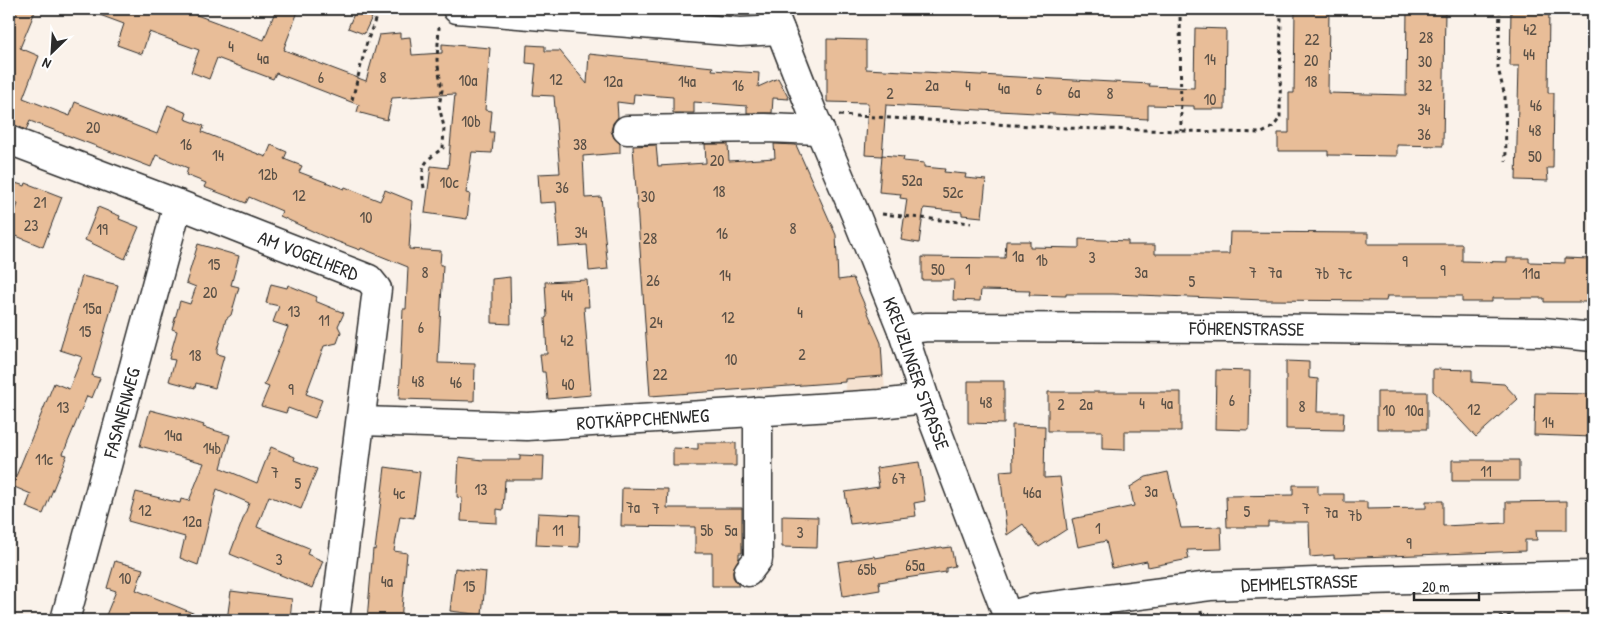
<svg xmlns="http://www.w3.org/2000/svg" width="1602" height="629" font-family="'Patrick Hand',sans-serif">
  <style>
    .built { fill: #f5e2d1 }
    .building { fill: #e8bd98; stroke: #2b2b2b }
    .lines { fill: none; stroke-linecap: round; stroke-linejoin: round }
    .minor-casing { stroke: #2b2b2b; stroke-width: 31 }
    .path { stroke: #2b2b2b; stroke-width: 3; stroke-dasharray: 4 4; stroke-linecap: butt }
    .minor { stroke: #fff; stroke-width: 28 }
    .labels { text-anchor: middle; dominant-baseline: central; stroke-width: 5; stroke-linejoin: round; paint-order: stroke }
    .number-label { font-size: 16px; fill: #5a5046 }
    .street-label { font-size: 19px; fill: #2b2b2b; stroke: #fff }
  </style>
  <rect width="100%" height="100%" fill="#faf2ea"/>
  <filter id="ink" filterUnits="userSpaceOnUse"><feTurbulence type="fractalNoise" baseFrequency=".02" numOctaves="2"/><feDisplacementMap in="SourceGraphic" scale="10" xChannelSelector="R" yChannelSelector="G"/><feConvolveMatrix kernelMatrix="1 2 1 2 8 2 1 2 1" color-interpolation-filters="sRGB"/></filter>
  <g filter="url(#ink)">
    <path class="built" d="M861 296 881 340 885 390 846 393 839 297Z"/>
    <path class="building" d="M17 9H36L20 48 39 56 23 98 70 116 75 102 157 134 168 105 187 113 185 119 204 126 202 132 266 157 271 145 287 152 284 159 302 166 299 172 344 189 345 187 380 201 385 190 412 201 409 249 441 251 440 265H443L438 363 475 364 474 401 399 399 403 309H406L408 267 361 248 360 250 325 237 280 216 282 211 249 197 246 203 204 187 206 183 186 175 188 168 156 155 151 167 30 121 26 130 13 124 9 125V29Z
      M89 9H196L194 14 264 40 276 9H299L284 48H285L284 50 366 81 379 35 400 33V38L410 37 412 55 442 53V44L490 48 485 110 492 111 490 132H494L492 153 472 152 466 193 470 194 467 219 425 213 431 166 448 168 455 94 392 98 387 120 357 112 359 105 276 73 273 79 217 58 209 79 191 72 199 50 149 32 142 54 117 45 124 24 89 11Z
      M356 9 373 15 364 34 348 28Z
      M1295 9H1329L1328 93 1406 95 1407 9H1445L1443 146 1397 145V156L1328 155V151H1278V133H1289V93H1294Z
      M1511 9H1549L1548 93H1554L1553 168H1547L1548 181 1516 180 1519 66H1510Z
      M1195 28 1226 29 1225 109H1194V106L1148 105V119L886 105 882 156 865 155 868 103 827 102V39L866 40V69L1150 84 1149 86 1194 88Z
      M527 45 545 46V51H560L587 84 589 54 713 67 712 70 759 73 758 87 778 78 789 99 773 98 772 113H747V106L694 102V113H673V97L634 94 633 104 617 102 618 117 613 123 611 131 614 138 620 144V153L583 156 585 198 601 197 608 269 589 271 587 245 559 247 556 202 540 203 538 174 560 173 554 96 533 95 536 64 526 63Z
      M705 144H728L729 161 775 158 774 144 796 145 836 235 838 280 853 278 881 343 883 376 845 379V382L650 396 633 146 656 145 658 166 706 163Z
      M882 155 904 157 903 161 924 163V167L945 169 944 172 966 174 965 178 986 180 982 217 962 215V212L924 208 919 243 901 240 907 199 900 198 901 194 879 192Z
      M12 182 25 186 26 183 62 197 43 247 9 233V228L18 204 9 201V191Z
      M98 207 120 216 119 219 139 227 125 259 85 240Z
      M1230 232 1368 233V244H1462V261L1507 262V258H1529V262L1565 263V258L1590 259V276H1593V294H1590V302H1544V298H1492V302H1462V296H1387L1386 301 1264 300 1113 294H1066V296L1029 295 1030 291 981 290 980 301 953 300 954 280H922V257L1005 258 1006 241H1030V247L1079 248V239L1128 241V245H1155V254H1229Z
      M198 244 239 256 231 285 239 287 231 315 226 319 217 350V354L224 356 215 388 196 383 195 388 169 381 175 360 169 359 177 331 172 329 180 301 190 304 196 287 186 283Z
      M82 276 118 285 92 376 100 378 92 398 87 396 63 454 67 455 43 514 26 507 31 494 12 486 54 383 69 389 82 357 60 350Z
      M510 277 511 324 492 323V279Z
      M587 280 589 307H584L591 395 548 399 545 372H542L540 354H547L545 318 547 317 545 282Z
      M271 284 287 288 288 285 317 297 315 301 344 313 338 326 341 332 337 343 324 346 306 394 322 400 315 418 288 408 286 413 261 406 269 387 264 385 288 327 273 322 279 306 266 303Z
      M1286 361 1309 362V378L1318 379 1317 412H1344L1343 430 1286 429Z
      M1433 369 1472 370V382L1504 384 1518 399 1476 437 1433 391Z
      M1216 370 1250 371 1249 430 1215 429Z
      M968 381H1004V424L968 423Z
      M1048 392H1181V431H1125V450L1102 449V431H1048Z
      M1377 392H1427V429H1377Z
      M1535 393 1593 394V437L1534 435Z
      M150 410 185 419 204 425 203 427 230 435 221 468 257 483 271 447 295 457 294 460 317 469 301 509 269 496 257 527 309 548 307 554 323 561 312 588 230 554 249 503 217 489 198 565 180 558 185 537 128 521 136 492 180 503 181 499 189 501 204 463 140 446Z
      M1012 425 1045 426 1044 478 1060 477 1067 529 1039 547 1023 524 1007 535 1000 471 1013 470Z
      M698 443H736V466H673V448L698 449Z
      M520 455 544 456 543 480H505L503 510 497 509V523L461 521 462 498 457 497 459 457 483 460H520Z
      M1452 460H1519V481H1452Z
      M919 462 925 501 914 503 916 516 850 524 845 492 879 487 876 468Z
      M385 467 420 472 414 518 400 516 394 551 407 553 401 620H367L373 549 375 550Z
      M1168 472 1181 528 1221 527 1222 549 1187 550 1189 559 1148 567 1147 561 1112 568 1106 541 1078 547 1072 519 1134 506 1130 487 1146 477Z
      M1293 485H1318V494H1344V502H1367V509L1426 508V501H1443V526L1506 523V502L1567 501V530H1536L1537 540H1525V551L1334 558V555L1310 557 1309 522H1268V527H1227L1226 496 1293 495Z
      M622 488 668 489 667 508H742V553H739V558L733 570V577L739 586H712V553H695V527L621 526Z
      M538 513 580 515 579 547 536 545Z
      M782 516 818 517 817 548 782 547Z
      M942 547 943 548 951 547 955 566 946 568V572L879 582 880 590 843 596 838 562 874 556 875 558Z
      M115 561 143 569 136 590 210 620H104L116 591 107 588Z
      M455 568 486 572 482 615 450 611Z
      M231 591 292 599 290 620H227Z"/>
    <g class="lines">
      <g class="minor-casing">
        <g id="minor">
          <path d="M457 9 740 32 780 30"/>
          <path id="s1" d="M772 9 813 114 857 218 902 330 925 399 1009 620"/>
          <path d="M627 130 765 128 820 130"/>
          <path id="s2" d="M9 140 178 204 369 279 377 289 335 620"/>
          <path id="s3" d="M902 330 927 327 1237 328 1543 332 1593 337"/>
          <path id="s4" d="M361 421 527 426 880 404 925 399"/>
          <path d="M748 572 758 559V411"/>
          <path id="s5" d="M1007 616 1037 608 1210 586 1367 580 1593 575"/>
          <path id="s6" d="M65 620 178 204"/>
        </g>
      </g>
      <path class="path" d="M1180 9 1181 131
        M1500 9 1498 68 1505 97 1506 161
        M352 100 367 42 379 9
        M839 115 1065 128 1262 133 1273 127 1280 118 1281 9
        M424 188C420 164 425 161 443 148L444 127 439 106 442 90 437 60 439 27
        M882 214 971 223
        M1201 611 1202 620
        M1493 620V618L1512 616V613"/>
      <use href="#minor" class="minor"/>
    </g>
  </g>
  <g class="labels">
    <g class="number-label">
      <text x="1530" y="29">42</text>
      <text x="1426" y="37">28</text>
      <text x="1312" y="39">22</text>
      <text x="231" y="46">4</text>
      <text x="1529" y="54">44</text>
      <text x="263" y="58">4a</text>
      <text x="1210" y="59">14</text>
      <text x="1311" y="60">20</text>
      <text x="1425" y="61">30</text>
      <text x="321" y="77">6</text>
      <text x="383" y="77">8</text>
      <text x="556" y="79">12</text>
      <text x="468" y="80">10a</text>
      <text x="613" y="81">12a</text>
      <text x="687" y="81">14a</text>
      <text x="1311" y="81">18</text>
      <text x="738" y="85">16</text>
      <text x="932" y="85">2a</text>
      <text x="968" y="85">4</text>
      <text x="1425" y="85">32</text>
      <text x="1004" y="88">4a</text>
      <text x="1039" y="89">6</text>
      <text x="1074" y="92">6a</text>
      <text x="890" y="93">2</text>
      <text x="1110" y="93">8</text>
      <text x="1210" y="99">10</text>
      <text x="1536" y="105">46</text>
      <text x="1424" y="109">34</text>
      <text x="471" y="121">10b</text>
      <text x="93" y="127">20</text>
      <text x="1535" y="130">48</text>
      <text x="1424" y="134">36</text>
      <text x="186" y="144">16</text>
      <text x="580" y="144">38</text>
      <text x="218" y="155">14</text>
      <text x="1535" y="156">50</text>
      <text x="717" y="160">20</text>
      <text x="268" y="174">12b</text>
      <text x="912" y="180">52a</text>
      <text x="449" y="182">10c</text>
      <text x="562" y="187">36</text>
      <text x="719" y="191">18</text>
      <text x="953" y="192">52c</text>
      <text x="299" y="195">12</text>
      <text x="648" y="196">30</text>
      <text x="40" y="202">21</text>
      <text x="366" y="217">10</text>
      <text x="31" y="225">23</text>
      <text x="793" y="228">8</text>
      <text x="102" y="229">19</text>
      <text x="581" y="232">34</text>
      <text x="722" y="233">16</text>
      <text x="650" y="238">28</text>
      <text x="1018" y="256">1a</text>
      <text x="1092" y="257">3</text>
      <text x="1042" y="260">1b</text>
      <text x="1405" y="261">9</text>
      <text x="214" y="264">15</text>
      <text x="938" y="269">50</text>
      <text x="968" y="269">1</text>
      <text x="1443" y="270">9</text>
      <text x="425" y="272">8</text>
      <text x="1141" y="272">3a</text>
      <text x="1253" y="272">7</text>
      <text x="1275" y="272">7a</text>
      <text x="1322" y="273">7b</text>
      <text x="1345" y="273">7c</text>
      <text x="1531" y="273">11a</text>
      <text x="725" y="275">14</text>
      <text x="653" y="280">26</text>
      <text x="1192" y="281">5</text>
      <text x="210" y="292">20</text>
      <text x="567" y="295">44</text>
      <text x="92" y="308">15a</text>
      <text x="294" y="311">13</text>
      <text x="800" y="312">4</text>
      <text x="728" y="317">12</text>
      <text x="324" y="320">11</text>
      <text x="656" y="322">24</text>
      <text x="421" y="327">6</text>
      <text x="85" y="331">15</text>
      <text x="567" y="340">42</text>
      <text x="802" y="354">2</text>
      <text x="195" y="355">18</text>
      <text x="731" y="359">10</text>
      <text x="660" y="374">22</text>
      <text x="418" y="381">48</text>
      <text x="456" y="382">46</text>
      <text x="568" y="384">40</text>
      <text x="291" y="389">9</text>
      <text x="1232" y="400">6</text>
      <text x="986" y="402">48</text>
      <text x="1142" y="403">4</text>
      <text x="1167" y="403">4a</text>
      <text x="1061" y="404">2</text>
      <text x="1086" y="404">2a</text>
      <text x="1302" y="406">8</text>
      <text x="63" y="407">13</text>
      <text x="1474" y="409">12</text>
      <text x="1389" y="410">10</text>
      <text x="1414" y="410">10a</text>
      <text x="1548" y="422">14</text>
      <text x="173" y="435">14a</text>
      <text x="212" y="448">14b</text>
      <text x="44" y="459">11c</text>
      <text x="1486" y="471">11</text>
      <text x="275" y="472">7</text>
      <text x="899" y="478">67</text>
      <text x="298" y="483">5</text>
      <text x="481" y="489">13</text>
      <text x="1151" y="491">3a</text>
      <text x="1032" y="492">46a</text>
      <text x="399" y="493">4c</text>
      <text x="633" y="507">7a</text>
      <text x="656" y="508">7</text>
      <text x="1306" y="508">7</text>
      <text x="145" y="510">12</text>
      <text x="1247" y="511">5</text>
      <text x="1331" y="512">7a</text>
      <text x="1355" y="515">7b</text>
      <text x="192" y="521">12a</text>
      <text x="1098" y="528">1</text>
      <text x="558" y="530">11</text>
      <text x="707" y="530">5b</text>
      <text x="731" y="530">5a</text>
      <text x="800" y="532">3</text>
      <text x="1409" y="543">9</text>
      <text x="279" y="559">3</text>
      <text x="915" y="565">65a</text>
      <text x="867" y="569">65b</text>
      <text x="125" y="578">10</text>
      <text x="387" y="581">4a</text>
      <text x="469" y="586">15</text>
    </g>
    <g class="street-label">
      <text stroke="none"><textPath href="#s2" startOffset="321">AM VOGELHERD</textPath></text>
      <text stroke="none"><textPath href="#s3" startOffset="345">FÖHRENSTRASSE</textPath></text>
      <text stroke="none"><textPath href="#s1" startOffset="392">KREUZLINGER STRASSE</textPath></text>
      <text stroke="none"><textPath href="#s6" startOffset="215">FASANENWEG</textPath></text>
      <text stroke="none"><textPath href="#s4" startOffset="282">ROTKÄPPCHENWEG</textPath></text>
      <text stroke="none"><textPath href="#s5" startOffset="295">DEMMELSTRASSE</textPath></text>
    </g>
  </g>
  <rect width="1602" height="629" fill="none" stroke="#fff" stroke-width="30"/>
  <rect x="15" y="15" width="1572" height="599" fill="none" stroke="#2b2b2b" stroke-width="2" filter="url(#ink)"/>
  <g transform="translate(52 52) rotate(205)" stroke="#ffffff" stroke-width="4" paint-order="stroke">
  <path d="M0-4L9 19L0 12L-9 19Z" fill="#2b2b2b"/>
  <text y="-8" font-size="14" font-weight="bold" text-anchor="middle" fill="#2b2b2b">N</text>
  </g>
  <path d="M1414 592v8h65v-8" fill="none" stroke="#2b2b2b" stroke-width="2.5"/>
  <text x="1422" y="592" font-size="15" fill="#2b2b2b" stroke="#ffffff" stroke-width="4" paint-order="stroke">20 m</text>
</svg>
